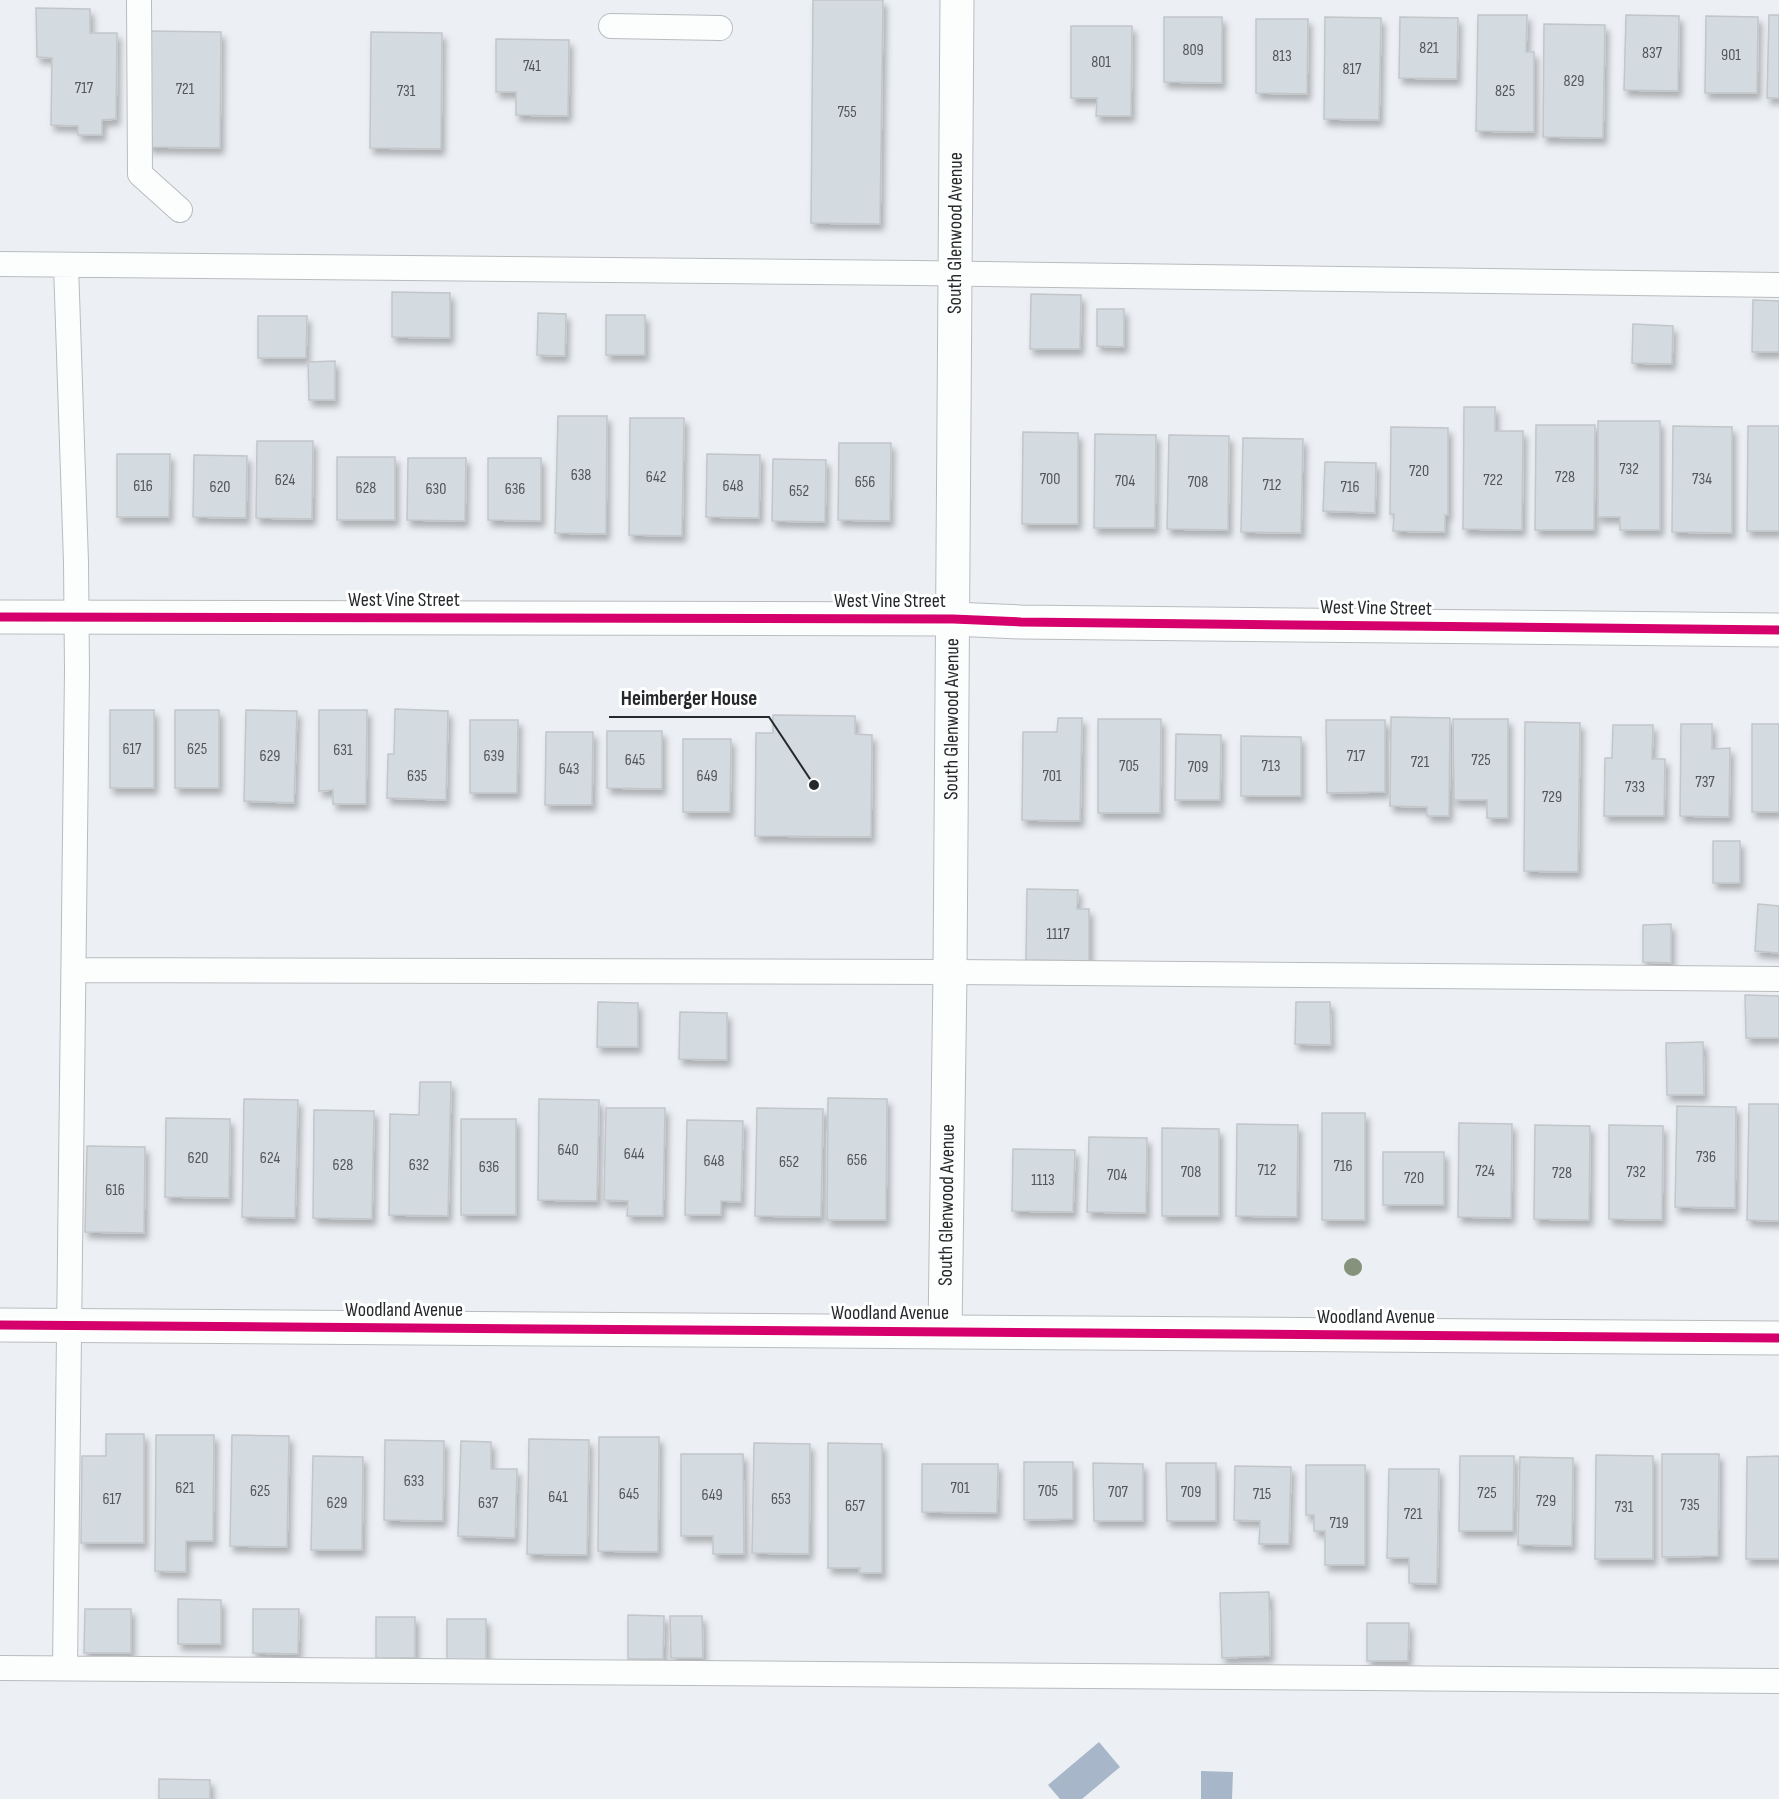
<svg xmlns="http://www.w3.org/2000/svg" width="1779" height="1799" font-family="'Sofia Sans Condensed',sans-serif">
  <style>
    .water { fill: #a7b7c9 }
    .building { fill: #d3dae0; stroke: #c2c6c9; stroke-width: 1.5; filter: url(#shadow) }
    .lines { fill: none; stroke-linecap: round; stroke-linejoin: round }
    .service-casing { stroke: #b9bcbf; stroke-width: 26 }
    .minor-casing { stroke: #b9bcbf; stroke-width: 35 }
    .service { stroke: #fcfdfd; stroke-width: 24 }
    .minor { stroke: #fcfdfd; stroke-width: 33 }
    .cycleway-casing { stroke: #fff; stroke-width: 13 }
    .cycleway { stroke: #d6006c; stroke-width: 9 }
    .tree { fill: #86927b }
    .labels { text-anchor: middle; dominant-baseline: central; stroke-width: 6; stroke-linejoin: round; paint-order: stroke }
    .number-label { font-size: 16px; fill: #515558 }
    .street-label { font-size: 20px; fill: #26292b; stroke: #fff }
    .leader { fill: none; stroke: #26292b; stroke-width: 2 }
    .callout-dot { fill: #26292b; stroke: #fff; stroke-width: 2 }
    .callout-label { font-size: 21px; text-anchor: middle; font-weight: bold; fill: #26292b; stroke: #fff; stroke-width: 6; stroke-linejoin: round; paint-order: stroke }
  </style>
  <defs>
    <filter id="shadow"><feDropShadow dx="3.5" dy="6" stdDeviation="3" flood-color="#0004"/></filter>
  </defs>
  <rect width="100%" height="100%" fill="#ecf0f4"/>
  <path class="water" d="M1099 1742 1120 1767 1082 1799H1060L1048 1785Z
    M1201 1771 1233 1772 1232 1799H1201Z"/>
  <path class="building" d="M813 0H883L880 224 811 223Z
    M36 8 90 9V33H117L116 119 102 120V135H78V126L51 125 52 58 37 57Z
    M1478 15H1527L1526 52H1534V132L1476 131Z
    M1626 15 1679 16 1678 91 1624 90Z
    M1769 15H1779V98H1767Z
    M1706 16 1758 17 1757 93H1705Z
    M1164 17H1222V83L1164 82Z
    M1325 17 1381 18 1379 120 1324 119Z
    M1400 17 1458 18 1457 79 1399 78Z
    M1256 19H1308L1307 94 1256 93Z
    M1544 24 1605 25 1603 138 1543 137Z
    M1071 26H1132L1131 116H1096L1097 98H1071Z
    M149 31 221 32 220 148 148 147Z
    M371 32 442 33 441 149 370 148Z
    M496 39 569 40 568 116 516 115V92H496Z
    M392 292 450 293V338L392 337Z
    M1031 294 1081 295 1080 349H1030Z
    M1753 300 1779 301V352H1752Z
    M1097 309H1124V347L1097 346Z
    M538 313 566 314 565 356 537 355Z
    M606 315H645V355H606Z
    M258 316H307L306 358H258Z
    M1633 324 1673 326 1672 364 1632 363Z
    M335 361V400H309L308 362Z
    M1464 407H1495V431H1523L1522 530 1463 529Z
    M558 416H607L606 534 555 533Z
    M630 418H684L682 536 629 535Z
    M1598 421H1660V530H1620V517H1598Z
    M1536 425H1595L1594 530H1535Z
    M1673 426 1732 427V533L1672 532Z
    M1748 426H1779V531H1747Z
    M1391 427 1448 428V515H1445V532L1393 531 1394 514H1390Z
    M1023 432 1078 433V524H1022Z
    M1095 434 1156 435 1155 528H1094Z
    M1169 435 1229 436 1228 530 1167 529Z
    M1243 438 1303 439 1301 533 1241 532Z
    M257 441H313L312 519 256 518Z
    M839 443H891L890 521 838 520Z
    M117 454H170L169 517H117Z
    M707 454 760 455 759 518 706 517Z
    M194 455 247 456 246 518 193 517Z
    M337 457H395V520H337Z
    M408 458H466L465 521 407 520Z
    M488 458H541V521L488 520Z
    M773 459 826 460 825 522 772 521Z
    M1325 462 1376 463 1375 513 1323 511Z
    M395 709 448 711 446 800 387 798 388 754H394Z
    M110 710H154V788H110Z
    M175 710H219V788H175Z
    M246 710 297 711 294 803 244 801Z
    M319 710H367L366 804H333V790L319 791Z
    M773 715 855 716V734L872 735 871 837 755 836 756 733H773Z
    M1391 717 1450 718 1449 816H1427V807L1390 806Z
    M1058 718H1082L1080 821 1022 820 1023 732H1057Z
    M1098 719H1161L1160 813H1098Z
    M1453 719H1508V818H1487V800H1454Z
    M470 720H518L517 793H470Z
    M1326 720H1385V792L1327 793Z
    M1525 722 1580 723 1578 872 1524 871Z
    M1681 724H1712V749L1730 748 1729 817 1680 816Z
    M1752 724H1779V812H1752Z
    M1613 725H1653L1652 759H1665L1664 816H1604L1605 758H1612Z
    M607 731H662V789L607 788Z
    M546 732H593L592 805H545Z
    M1176 734 1221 735 1220 800H1175Z
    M1241 736 1301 737V796H1241Z
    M683 739H731L730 812H683Z
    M1713 841H1740V883H1713Z
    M1027 889 1078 890 1077 909H1089V961L1026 960Z
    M1758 904 1779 906V953L1755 951Z
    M1671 924V963L1643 962V925Z
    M1745 995 1779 996V1038H1746Z
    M598 1002 638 1003V1047H597Z
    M1296 1002H1330L1331 1045 1295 1044Z
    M680 1012 727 1013V1060L679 1059Z
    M1703 1042 1704 1095H1667L1666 1043Z
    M420 1082H451L448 1216 389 1215 390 1114 419 1115Z
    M828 1098 887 1099 886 1220H827Z
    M244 1099 298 1100 295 1218 242 1217Z
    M539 1099 599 1100 597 1201 538 1200Z
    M1749 1104H1779V1221L1747 1220Z
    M1677 1106 1736 1107 1735 1208 1675 1207Z
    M606 1108H665L663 1216H627L628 1201 604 1200Z
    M757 1108 823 1109 821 1217 755 1216Z
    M314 1110 374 1111 372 1219 313 1218Z
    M1322 1113H1365V1220H1322Z
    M166 1118 230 1119 229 1198 165 1197Z
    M461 1119H516V1215H461Z
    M687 1120 743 1121 741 1202 721 1201V1215H685Z
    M1459 1123 1512 1124 1511 1218 1458 1217Z
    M1237 1124 1298 1125 1297 1217 1236 1216Z
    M1535 1125 1590 1126 1589 1220 1534 1219Z
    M1609 1125 1663 1126 1662 1220 1609 1219Z
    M1162 1128 1219 1129V1216H1162Z
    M1089 1137 1147 1138 1146 1213 1087 1212Z
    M87 1146 145 1147 144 1233 85 1232Z
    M1013 1149 1075 1150 1073 1212 1012 1211Z
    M1383 1152H1444V1205H1383Z
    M106 1434H144V1543H81L82 1456H106Z
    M156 1435H214L213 1541H186V1572L155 1571Z
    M232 1435 289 1436 287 1547 230 1546Z
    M599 1437H659L658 1552 598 1551Z
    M529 1439 589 1440 587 1555 527 1554Z
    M385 1440 444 1441 443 1521 384 1520Z
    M461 1441 491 1442V1469H517L515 1538 458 1536Z
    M754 1443 810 1444 809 1554 752 1553Z
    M828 1443 882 1444V1573H859L860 1568H828Z
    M681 1454H743L744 1554H713V1536H681Z
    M1662 1454H1719L1718 1556 1662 1557Z
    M1596 1455 1653 1456V1559H1595Z
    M313 1456 363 1457 362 1550H311Z
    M1460 1456H1514L1513 1531H1459Z
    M1779 1456V1559H1746L1747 1457Z
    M1520 1457 1573 1458 1572 1546 1518 1545Z
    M1024 1462H1073V1519L1024 1520Z
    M1093 1463 1143 1464V1521H1094Z
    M1166 1463H1216V1521H1167Z
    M922 1464H998L997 1513 922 1512Z
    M1306 1465H1365V1565H1325V1531H1314V1515H1306Z
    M1235 1466 1291 1467 1289 1544H1259L1260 1521 1234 1520Z
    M1389 1469H1439L1437 1584 1409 1583V1558H1387Z
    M1269 1592 1270 1656 1222 1658 1220 1593Z
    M178 1599 221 1600V1644H178Z
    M85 1609H131V1653H84Z
    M253 1609H299L298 1654 253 1653Z
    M628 1615 664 1616 663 1659H628Z
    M670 1616H702L703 1658H671Z
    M376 1617H415V1658H376Z
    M447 1619H486V1660H447Z
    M1367 1623H1409L1408 1661H1367Z
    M159 1779 210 1780V1799H159Z"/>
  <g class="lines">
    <g class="service-casing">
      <path id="service" d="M139 0 140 174 180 210
        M611 26 720 28
        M0 264 917 273 1779 285
        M74 970 950 972 1779 979
        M0 1668 1779 1681
        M65 1668 77 671 76 562 66 265"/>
    </g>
    <g class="minor-casing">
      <g id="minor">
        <path d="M0 617 953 619 1021 622 1779 630"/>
        <path d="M0 1325 1779 1338"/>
        <path id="s1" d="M945 1331 950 972 957 0"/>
      </g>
    </g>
    <use href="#service" class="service"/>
    <use href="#minor" class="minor"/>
    <g class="cycleway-casing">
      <path id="cycleway" d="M0 617 953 619 1021 622 1779 630
        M0 1325 1779 1338"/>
    </g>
    <use href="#cycleway" class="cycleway"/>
  </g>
  <circle class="tree" cx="1353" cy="1267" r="9"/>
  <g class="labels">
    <g class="number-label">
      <text x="1429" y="48">821</text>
      <text x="1193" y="50">809</text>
      <text x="1652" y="53">837</text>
      <text x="1731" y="55">901</text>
      <text x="1282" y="56">813</text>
      <text x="1101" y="62">801</text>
      <text x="532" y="66">741</text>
      <text x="1352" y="69">817</text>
      <text x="1574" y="81">829</text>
      <text x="84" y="88">717</text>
      <text x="185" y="89">721</text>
      <text x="406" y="91">731</text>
      <text x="1505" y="91">825</text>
      <text x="847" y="112">755</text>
      <text x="1629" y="469">732</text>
      <text x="1419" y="471">720</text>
      <text x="581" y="475">638</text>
      <text x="656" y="477">642</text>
      <text x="1565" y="477">728</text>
      <text x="1050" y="479">700</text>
      <text x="1702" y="479">734</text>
      <text x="285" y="480">624</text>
      <text x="1493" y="480">722</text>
      <text x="1125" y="481">704</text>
      <text x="865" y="482">656</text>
      <text x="1198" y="482">708</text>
      <text x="1272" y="485">712</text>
      <text x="143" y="486">616</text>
      <text x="733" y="486">648</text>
      <text x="220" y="487">620</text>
      <text x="1350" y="487">716</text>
      <text x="366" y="488">628</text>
      <text x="436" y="489">630</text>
      <text x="515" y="489">636</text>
      <text x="799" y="491">652</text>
      <text x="132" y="749">617</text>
      <text x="197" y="749">625</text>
      <text x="343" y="750">631</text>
      <text x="270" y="756">629</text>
      <text x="494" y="756">639</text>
      <text x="1356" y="756">717</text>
      <text x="635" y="760">645</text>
      <text x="1481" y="760">725</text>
      <text x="1420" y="762">721</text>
      <text x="1129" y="766">705</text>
      <text x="1271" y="766">713</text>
      <text x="1198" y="767">709</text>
      <text x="569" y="769">643</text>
      <text x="417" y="776">635</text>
      <text x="707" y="776">649</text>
      <text x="1052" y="776">701</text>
      <text x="1705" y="782">737</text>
      <text x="1635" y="787">733</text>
      <text x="1552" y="797">729</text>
      <text x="1058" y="934">1117</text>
      <text x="568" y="1150">640</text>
      <text x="634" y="1154">644</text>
      <text x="1706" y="1157">736</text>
      <text x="198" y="1158">620</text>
      <text x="270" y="1158">624</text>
      <text x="857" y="1160">656</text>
      <text x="714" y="1161">648</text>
      <text x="789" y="1162">652</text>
      <text x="343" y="1165">628</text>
      <text x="419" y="1165">632</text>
      <text x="1343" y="1166">716</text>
      <text x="489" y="1167">636</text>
      <text x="1267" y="1170">712</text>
      <text x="1485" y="1171">724</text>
      <text x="1191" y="1172">708</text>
      <text x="1636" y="1172">732</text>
      <text x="1562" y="1173">728</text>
      <text x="1117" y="1175">704</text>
      <text x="1414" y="1178">720</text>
      <text x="1043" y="1180">1113</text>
      <text x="115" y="1190">616</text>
      <text x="414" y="1481">633</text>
      <text x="185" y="1488">621</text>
      <text x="960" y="1488">701</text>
      <text x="260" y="1491">625</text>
      <text x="1048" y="1491">705</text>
      <text x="1118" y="1492">707</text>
      <text x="1191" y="1492">709</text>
      <text x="1487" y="1493">725</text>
      <text x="629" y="1494">645</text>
      <text x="1262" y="1494">715</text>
      <text x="712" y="1495">649</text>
      <text x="558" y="1497">641</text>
      <text x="112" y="1499">617</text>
      <text x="781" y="1499">653</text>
      <text x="1546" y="1501">729</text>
      <text x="337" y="1503">629</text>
      <text x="488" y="1503">637</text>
      <text x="1690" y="1505">735</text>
      <text x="855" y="1506">657</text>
      <text x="1624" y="1507">731</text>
      <text x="1413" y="1514">721</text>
      <text x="1339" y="1523">719</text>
    </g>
    <g class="street-label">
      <text stroke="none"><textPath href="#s1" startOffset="1098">South Glenwood Avenue</textPath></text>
      <text x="404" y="600">West Vine Street</text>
      <text x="890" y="601">West Vine Street</text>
      <text transform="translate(1376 608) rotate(1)">West Vine Street</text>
      <text stroke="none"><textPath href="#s1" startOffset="612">South Glenwood Avenue</textPath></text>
      <text stroke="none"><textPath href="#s1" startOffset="126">South Glenwood Avenue</textPath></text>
      <text x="404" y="1310">Woodland Avenue</text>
      <text x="890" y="1313">Woodland Avenue</text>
      <text x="1376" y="1317">Woodland Avenue</text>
    </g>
  </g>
  <path class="leader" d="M814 785L769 717H609"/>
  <circle class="callout-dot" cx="814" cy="785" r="6"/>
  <g class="callout-label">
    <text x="689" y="705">Heimberger House</text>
  </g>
</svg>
